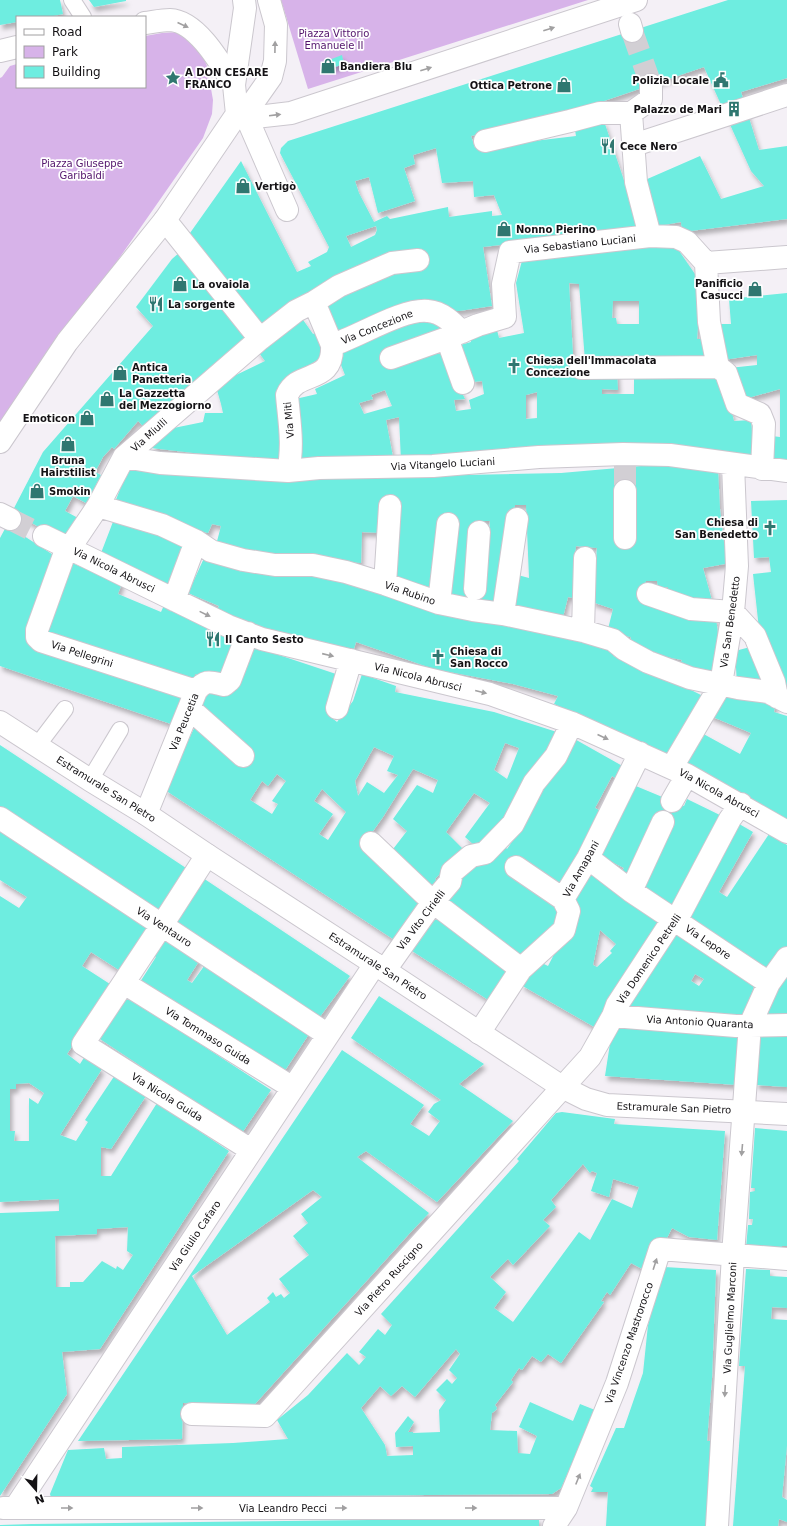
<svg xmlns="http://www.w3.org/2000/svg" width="787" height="1526" font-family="'DejaVu Sans',sans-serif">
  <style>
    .green { fill: #d7b3e9 }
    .building { fill: #6eede0; fill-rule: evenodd; filter: url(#shadow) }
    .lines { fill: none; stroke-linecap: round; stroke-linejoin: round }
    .street-tunnel { stroke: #d2cfd4; stroke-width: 22; stroke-dasharray: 22 11; stroke-linecap: butt }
    .lane-casing { stroke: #cbc7ce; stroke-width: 18 }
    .street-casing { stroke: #cbc7ce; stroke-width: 24 }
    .secondary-casing { stroke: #cbc7ce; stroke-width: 24 }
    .lane { stroke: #fff; stroke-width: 16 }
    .street { stroke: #fff; stroke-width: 22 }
    .secondary { stroke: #fff; stroke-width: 22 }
    .oneway { fill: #a1a0a1 }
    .labels { text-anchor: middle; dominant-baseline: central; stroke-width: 3.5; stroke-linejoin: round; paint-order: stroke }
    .park-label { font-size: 10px; fill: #52136b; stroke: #fff }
    .poi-label { font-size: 10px; font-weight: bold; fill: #141215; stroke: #fff; text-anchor: start }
    .street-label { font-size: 10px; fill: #141215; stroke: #fff }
  </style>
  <defs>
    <filter id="shadow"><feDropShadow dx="2.5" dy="4.5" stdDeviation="2" flood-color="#0004"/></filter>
  </defs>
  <rect width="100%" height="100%" fill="#f4f0f6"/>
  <path class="green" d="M281 0H588L308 89Z
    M178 32 199 48 207 66 213 100 212 114 203 138 0 429V78L2 77 10 66 17 64V87H145V36L162 33Z"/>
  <path class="building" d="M0 0H60L63 14 48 17H17V22L0 25Z
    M89 0H126V1L94 7Z
    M728 0H787V78L741 92 759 150 787 146V219L682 232 681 222 658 226 645 180 700 156 721 199 764 186 751 171 704 67 595 104 471 136 475 148 576 136 575 130 604 121 640 228 483 247 492 306 459 311H440L340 337 332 320 326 300 425 254 261 329 190 233 241 161 297 272 311 266 308 262 327 252 329 247 280 153 281 148 288 141ZM436 148 442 183 473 181 474 197 494 195 502 215 492 216V211L449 217 448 207 390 219 387 216 374 222 359 193 355 181 369 177 378 213 415 201 404 168 415 164 413 155ZM376 226 377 230 375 235 351 247 346 236Z
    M342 55 344 64 332 68 329 60Z
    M675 245 697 277 700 301 697 339H707L708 362 585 361 579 284 569 283 574 373 617 371 618 390 602 389V394H634V379L723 378 734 421 751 420 754 457 401 461 399 417 386 420 393 457 297 461 291 400 317 394 315 389 345 375 336 352 402 323 437 318 445 335 440 346 465 399 454 400 456 411 471 409 469 400 484 394 482 381 473 382 470 368 461 370 453 347 471 342 470 338 497 330 499 338 524 333 516 283 523 257ZM613 301H639V324H617L616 318H612ZM385 390 392 406 364 414 359 403 373 399 371 395ZM537 392V418L526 419V395Z
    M180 252 250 339 147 430 138 421 114 449 112 447 103 457 95 472 101 475 86 503 73 496 65 511 78 518 66 542 12 512 43 452 153 326 136 307 172 259Z
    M787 293V463L769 460 772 436 780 437V389L741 400 729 368 757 365V355L723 360 715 324H731L729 299Z
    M301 317 313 334 322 329V357L283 381 288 441 283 460H210L211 455 151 448 159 431 203 422 205 413H223L221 404 215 383 236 375 265 361 257 350Z
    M675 463 718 468 720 509 724 543 730 563 703 568 713 604 668 598V587L658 588 657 581H646L645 588 639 587 638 600 659 608 716 618 718 634 712 679 680 664 682 660 657 655 630 643 631 637 607 633 613 609 592 602 597 548 576 546 573 570H577L579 599 568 597 563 617 508 607 514 574 529 578 526 505H515L498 608 479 605 482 547 489 533 490 521H481L469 603 437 589 395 577 383 533 362 532 361 563 215 549 221 526 212 524 208 533 113 507 129 467 309 478 561 473Z
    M787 500V691L759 629 753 574 771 572 769 557 754 558 751 501Z
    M116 514 189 541 171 585 101 553Z
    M7 525 58 558 30 643 184 697 174 725 0 666V538Z
    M205 556 330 575 616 647 613 656 647 668 703 696 668 758 554 704 558 696 513 684 434 669 356 642 353 652 252 624 217 610 219 606 188 593Z
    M67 561 89 570 123 580 118 594 161 612 165 603 208 627 206 631 238 640 224 681 195 674 194 682 40 632Z
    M249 645 339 675 331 706 327 714 337 722 353 701 362 674 396 686 395 692 494 712 560 733 549 759 481 851 465 837 490 803 474 793 446 832 463 849 435 879 442 886 432 896 390 853 407 831 393 819 417 785 433 793 438 780 413 769 383 817 363 845 422 902 396 941 165 790 196 724 245 767 254 756 198 710 212 688ZM505 743 519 748 507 779 494 770ZM374 747 394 756 387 771 398 775 384 793 367 782 358 796 355 781ZM277 774 286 781 272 801 278 804 272 814 250 800 262 781 268 786ZM322 789 346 812 328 840 319 834 333 814 314 801Z
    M754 646 772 683 737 684 735 651Z
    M719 693 776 701 774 712 787 716V821L684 763 698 731 740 754 751 733 708 715Z
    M571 737 626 768 619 780 612 776 595 808 601 811 580 855 556 890 515 859 506 870 528 889 562 906 564 922 520 963 442 901 461 875 501 842 507 849 530 816 525 812Z
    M0 745 189 870 160 911 0 808Z
    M631 784 684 806 687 799 726 818 675 915 631 877 621 872 624 868 598 855Z
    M734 821 753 832 719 892 727 897 769 834 787 845V947L769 973 682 917Z
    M0 826 153 926 122 972 91 952 82 966 113 986 67 1054 80 1064 85 1056 102 1069 60 1135 76 1141 88 1122 85 1120 115 1075 146 1096 111 1149 101 1147V1176H111L157 1103 229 1151 100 1349 62 1352 67 1394 0 1496V1213L59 1211V1199L0 1202V896L19 908 27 897 0 880ZM29 1083 44 1093 38 1104 29 1098V1141H14L15 1131H10V1089H16V1084ZM128 1227 127 1251 133 1255 123 1270 117 1266 116 1269 102 1261 83 1282H70V1287H56L55 1236 97 1234V1229Z
    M587 870 666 922 596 1028 521 985 536 960 548 966 562 939 569 941 577 893ZM600 930 616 944 610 951 612 953 597 967 593 965Z
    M203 878 350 976 319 1018 174 921Z
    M434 913 511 975 493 1003 409 949Z
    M674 927 755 982 743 1021 620 1006ZM695 974 704 979 699 986 691 981Z
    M163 938 201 958 187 980 192 983 207 962 311 1031 280 1078 140 982 156 957 152 954Z
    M787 966V1019L761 1013Z
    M125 995 271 1090 242 1133 97 1037Z
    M379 996 484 1064 459 1084 513 1121 437 1202 366 1151 357 1157 429 1213 409 1234 255 1404 183 1403 182 1439 78 1441 342 1050 424 1105 410 1124 429 1136 440 1121 428 1112 434 1104 441 1100 351 1038ZM313 1190 322 1197 301 1214 308 1223 293 1236 309 1255 279 1279 290 1293 284 1298 281 1294 276 1297 273 1292 267 1298 270 1302 227 1335 192 1276Z
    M613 1024 739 1033 738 1085 605 1076Z
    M758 1030 787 1032V1087L756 1085Z
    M562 1112 615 1119 614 1124 725 1131 717 1240 689 1237 672 1228 665 1242 646 1271 631 1263 610 1295 607 1292 601 1301 604 1302 561 1363 548 1354 541 1362 532 1356 522 1370 519 1368 511 1380 513 1382 495 1405 497 1408 496 1410 492 1413 490 1430 517 1431 518 1453 530 1454 537 1436 519 1427 530 1402 573 1421 580 1404 595 1410 561 1488 552 1494 74 1498 52 1501 50 1494 68 1450 104 1448 106 1459 122 1458V1447L233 1443 288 1439 277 1420 308 1395 347 1353 359 1365 366 1357 359 1352 378 1329 385 1335 392 1325 381 1314 519 1161 517 1159 556 1113ZM583 1164 590 1173 592 1171 597 1173 591 1191 609 1197 613 1179 639 1187 632 1208 612 1199 590 1240 579 1232 513 1322 494 1308 506 1292 490 1277 508 1259 513 1265 550 1226 543 1220 556 1207 551 1200ZM456 1349 460 1354 449 1370 457 1378 452 1384 447 1379 436 1390 446 1400 439 1410 440 1432 413 1433V1432H408L414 1422 408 1416 395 1433 396 1447 413 1446V1455L387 1456 385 1445 361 1408 380 1386 391 1396 402 1386 415 1397Z
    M755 1128 787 1131V1246H782V1252L746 1248 748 1225H752L753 1219H749L750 1192 755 1191V1188H751Z
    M664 1267 716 1270 712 1378 707 1441H712L706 1526H606L608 1492H591L593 1488 590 1486 616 1428H624L643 1373 648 1325Z
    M746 1269 770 1270V1276L787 1277V1308L772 1307 771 1319 787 1320V1445L782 1497 787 1500V1522L779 1519 778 1526H733L745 1366H739Z
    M539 1518V1526H0V1525L32 1524Z"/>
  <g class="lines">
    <path class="street-tunnel" d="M632 31 651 85
      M625 463V491
      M10 519 44 536"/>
    <g class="lane-casing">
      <path id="lane" d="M72 0 83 17
        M37 746 65 709
        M90 780 120 730"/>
    </g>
    <g class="street-casing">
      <path id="street" d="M145 23C153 22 162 20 170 20 197 21 221 64 234 85
        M630 24 632 31
        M0 51 17 47
        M237 114 252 104 271 77 275 61 276 25 269 0
        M247 118 287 210
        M485 141 570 121 600 113H631
        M634 145 787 95
        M165 220 260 339
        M650 236 636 182 631 113 651 99V85
        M706 263 709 322 718 367 726 373 737 404 760 414 764 424 762 469
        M706 263 787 257
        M314 302 332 345C358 337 403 308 428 311 442 312 453 323 462 332
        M447 338 463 383
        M391 358 447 338 478 325 505 317 503 284 510 252 650 236 676 237 687 242 706 263
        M581 368 718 367
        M124 457 160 463 288 471 319 468 433 466 539 457 623 454 670 455 787 471
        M288 471C294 445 289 420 287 395 298 369 334 385 332 345
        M625 491V538
        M98 506 162 525 196 541 211 551 243 560 275 565H313L346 572 385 584 439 603 473 610 503 614 583 631 613 640 624 649 648 662 690 678 738 688 768 692 787 702
        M0 514 10 519
        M44 536 228 626 262 639 490 694 572 723 687 775 787 832
        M385 584 390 506
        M475 589 479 532
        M648 594 691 609 733 612 755 636 774 682 777 697
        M174 600 196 541
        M439 603 448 524
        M503 614 517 519
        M583 631 585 558
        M196 691 41 641 37 637V630L63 558 98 506 124 457 260 339 296 311 314 302 339 286 392 263 418 260
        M337 708 351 660
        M190 709 243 756
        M672 767 721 684 733 612 737 566 733 464
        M672 801 687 775
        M146 814 196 691C206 679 210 682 224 685L230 680 248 633
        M0 818 328 1035
        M371 843 433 902 521 969
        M207 855 162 925 83 1044 251 1150
        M588 858 631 891 769 983
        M516 867 563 899
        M631 891 663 822
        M385 970 433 902 450 882 452 872 471 856 485 853 513 824 534 783 556 756 572 723
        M124 983 293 1088
        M613 1016 736 1026 787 1025
        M479 1033 521 969 564 930 569 911 563 899 588 858 640 753
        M192 1414 265 1416 590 1057 613 1016 617 1005 668 927 676 921 730 819 741 804
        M3 1508H566
        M15 1508 375 964
        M554 1526 566 1508 617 1383 660 1249 787 1259
        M717 1526 733 1255 750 1025 769 983 787 958"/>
    </g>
    <g class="secondary-casing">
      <path id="secondary" d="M237 114 247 118 291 113 636 0
        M237 114 234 85 245 8 244 0
        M0 442 67 342 165 220 237 114
        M0 722 90 780 146 814 207 855 375 964 562 1087 586 1099 607 1105 787 1114"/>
    </g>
    <use href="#lane" class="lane"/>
    <use href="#street" class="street"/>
    <use href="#secondary" class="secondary"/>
  </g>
  <defs><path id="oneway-solid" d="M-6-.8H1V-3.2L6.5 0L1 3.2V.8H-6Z"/></defs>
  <g class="oneway">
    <use href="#oneway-solid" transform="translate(183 25) rotate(24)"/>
    <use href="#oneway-solid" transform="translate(549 29) rotate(-18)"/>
    <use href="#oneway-solid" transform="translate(275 47) rotate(-89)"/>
    <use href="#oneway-solid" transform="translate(426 69) rotate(-18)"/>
    <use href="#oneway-solid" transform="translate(275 115) rotate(-7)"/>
    <use href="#oneway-solid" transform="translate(205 614) rotate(26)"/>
    <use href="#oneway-solid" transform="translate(328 655) rotate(13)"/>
    <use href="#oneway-solid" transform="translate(481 692) rotate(14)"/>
    <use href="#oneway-solid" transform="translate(603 737) rotate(24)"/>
    <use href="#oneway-solid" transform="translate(742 1150) rotate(95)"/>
    <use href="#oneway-solid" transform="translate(655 1264) rotate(-72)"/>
    <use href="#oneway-solid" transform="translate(725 1391) rotate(93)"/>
    <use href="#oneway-solid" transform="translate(578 1479) rotate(-68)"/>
    <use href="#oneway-solid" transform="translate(67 1508)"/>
    <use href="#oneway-solid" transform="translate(197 1508)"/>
    <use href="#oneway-solid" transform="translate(341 1508)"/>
    <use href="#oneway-solid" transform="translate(471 1508)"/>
  </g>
  <defs>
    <g id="shop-bare" transform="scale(1.2)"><path d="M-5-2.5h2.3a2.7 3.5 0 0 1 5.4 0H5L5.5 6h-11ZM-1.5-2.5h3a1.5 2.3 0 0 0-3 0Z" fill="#2f7770" stroke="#fff" stroke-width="2.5" paint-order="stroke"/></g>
    <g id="sight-bare" transform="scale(1.2)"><path d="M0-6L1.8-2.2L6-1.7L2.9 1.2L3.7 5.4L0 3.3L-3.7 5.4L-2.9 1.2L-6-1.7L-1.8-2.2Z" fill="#2f7770" stroke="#fff" stroke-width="2.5" paint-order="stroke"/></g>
    <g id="civic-bare" transform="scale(1.2)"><path d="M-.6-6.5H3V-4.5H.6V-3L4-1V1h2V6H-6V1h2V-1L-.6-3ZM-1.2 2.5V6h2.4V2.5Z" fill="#2f7770" stroke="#fff" stroke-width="2.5" paint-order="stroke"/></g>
    <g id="building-bare" transform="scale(1.2)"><path d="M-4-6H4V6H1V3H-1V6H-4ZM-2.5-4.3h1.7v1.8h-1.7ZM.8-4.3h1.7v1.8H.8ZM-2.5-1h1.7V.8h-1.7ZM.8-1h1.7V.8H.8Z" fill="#2f7770" stroke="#fff" stroke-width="2.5" paint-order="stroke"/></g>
    <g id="restaurant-bare" transform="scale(1.2)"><path d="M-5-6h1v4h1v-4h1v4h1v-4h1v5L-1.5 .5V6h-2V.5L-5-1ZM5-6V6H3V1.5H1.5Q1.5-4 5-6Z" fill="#2f7770" stroke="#fff" stroke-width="2.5" paint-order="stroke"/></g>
    <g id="church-bare" transform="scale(1.2)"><path d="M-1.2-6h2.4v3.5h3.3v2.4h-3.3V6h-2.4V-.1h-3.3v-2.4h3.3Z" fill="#2f7770" stroke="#fff" stroke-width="2.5" paint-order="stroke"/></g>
  </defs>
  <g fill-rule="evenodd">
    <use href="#shop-bare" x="328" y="66"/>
    <use href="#sight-bare" x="173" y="78"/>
    <use href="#civic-bare" x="721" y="80"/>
    <use href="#shop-bare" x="564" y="85"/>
    <use href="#building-bare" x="734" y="109"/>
    <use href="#restaurant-bare" x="608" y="146"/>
    <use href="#shop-bare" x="243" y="186"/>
    <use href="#shop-bare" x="504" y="229"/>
    <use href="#shop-bare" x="180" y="284"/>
    <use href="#shop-bare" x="755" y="289"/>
    <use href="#restaurant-bare" x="156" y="304"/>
    <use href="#church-bare" x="514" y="366"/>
    <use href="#shop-bare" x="120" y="373"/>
    <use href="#shop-bare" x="107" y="399"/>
    <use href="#shop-bare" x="87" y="418"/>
    <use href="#shop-bare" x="68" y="444"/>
    <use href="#shop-bare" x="37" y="491"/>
    <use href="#church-bare" x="770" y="528"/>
    <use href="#restaurant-bare" x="213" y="639"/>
    <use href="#church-bare" x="438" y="657"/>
  </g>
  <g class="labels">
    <g class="park-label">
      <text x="334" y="33">Piazza Vittorio<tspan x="334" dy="12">Emanuele II</tspan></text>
      <text x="82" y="163">Piazza Giuseppe<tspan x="82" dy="12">Garibaldi</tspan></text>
    </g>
    <g class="poi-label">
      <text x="340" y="66">Bandiera Blu</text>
      <text x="185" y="72">A DON CESARE<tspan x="185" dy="12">FRANCO</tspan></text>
      <text x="709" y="80" text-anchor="end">Polizia Locale</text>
      <text x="552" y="85" text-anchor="end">Ottica Petrone</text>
      <text x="722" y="109" text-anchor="end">Palazzo de Mari</text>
      <text x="620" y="146">Cece Nero</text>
      <text x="255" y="186">Vertigò</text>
      <text x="516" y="229">Nonno Pierino</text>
      <text x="743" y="283" text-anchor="end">Panificio<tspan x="743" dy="12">Casucci</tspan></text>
      <text x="192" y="284">La ovaiola</text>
      <text x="168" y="304">La sorgente</text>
      <text x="526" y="360">Chiesa dell'Immacolata<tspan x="526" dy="12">Concezione</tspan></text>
      <text x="132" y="367">Antica<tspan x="132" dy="12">Panetteria</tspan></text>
      <text x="119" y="393">La Gazzetta<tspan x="119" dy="12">del Mezzogiorno</tspan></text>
      <text x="75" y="418" text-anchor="end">Emoticon</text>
      <text x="68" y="460" text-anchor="middle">Bruna<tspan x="68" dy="12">Hairstilist</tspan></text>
      <text x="49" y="491">Smokin</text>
      <text x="758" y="522" text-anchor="end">Chiesa di<tspan x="758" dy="12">San Benedetto</tspan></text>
      <text x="225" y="639">Il Canto Sesto</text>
      <text x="450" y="651">Chiesa di<tspan x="450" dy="12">San Rocco</tspan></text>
    </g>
    <g class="street-label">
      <text transform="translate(580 244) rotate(-6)">Via Sebastiano Luciani</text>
      <text transform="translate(377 327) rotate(-22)">Via Concezione</text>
      <text transform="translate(289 420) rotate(-95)">Via Miti</text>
      <text transform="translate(149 435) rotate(-42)">Via Miulli</text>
      <text transform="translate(443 464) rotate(-3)">Via Vitangelo Luciani</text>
      <text transform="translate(114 570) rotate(26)">Via Nicola Abrusci</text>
      <text transform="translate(410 593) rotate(19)">Via Rubino</text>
      <text transform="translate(730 622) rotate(-82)">Via San Benedetto</text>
      <text transform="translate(82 654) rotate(18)">Via Pellegrini</text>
      <text transform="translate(418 677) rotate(14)">Via Nicola Abrusci</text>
      <text transform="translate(184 722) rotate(-68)">Via Peucetia</text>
      <text transform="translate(106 789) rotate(32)">Estramurale San Pietro</text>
      <text transform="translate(719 793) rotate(29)">Via Nicola Abrusci</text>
      <text transform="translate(581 869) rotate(-61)">Via Amapani</text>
      <text transform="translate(421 920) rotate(-53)">Via Vito Cirielli</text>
      <text transform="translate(164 927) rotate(33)">Via Ventauro</text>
      <text transform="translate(708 942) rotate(34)">Via Lepore</text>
      <text transform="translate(649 959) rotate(-56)">Via Domenico Petrelli</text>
      <text transform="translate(378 966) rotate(33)">Estramurale San Pietro</text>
      <text transform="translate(700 1022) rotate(3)">Via Antonio Quaranta</text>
      <text transform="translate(208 1036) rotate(32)">Via Tommaso Guida</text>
      <text transform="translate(167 1097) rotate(32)">Via Nicola Guida</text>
      <text transform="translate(674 1108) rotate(2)">Estramurale San Pietro</text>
      <text transform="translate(195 1236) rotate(-56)">Via Giulio Cafaro</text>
      <text transform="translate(389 1279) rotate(-48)">Via Pietro Ruscigno</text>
      <text transform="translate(730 1318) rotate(-87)">Via Guglielmo Marconi</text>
      <text transform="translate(629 1343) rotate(-71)">Via Vincenzo Mastrorocco</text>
      <text x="283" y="1508">Via Leandro Pecci</text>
    </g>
  </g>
  <rect x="16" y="16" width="130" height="72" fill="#ffffff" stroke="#a1a0a1"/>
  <rect x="24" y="29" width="20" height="6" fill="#ffffff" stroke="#a1a0a1"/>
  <text x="52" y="36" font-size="12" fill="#141215">Road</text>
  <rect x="24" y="46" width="20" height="12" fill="#d7b3e9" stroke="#a1a0a1"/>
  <text x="52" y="56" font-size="12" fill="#141215">Park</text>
  <rect x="24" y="66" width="20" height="12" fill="#6eede0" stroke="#a1a0a1"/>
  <text x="52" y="76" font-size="12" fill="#141215">Building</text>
  <g transform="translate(36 1490) rotate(160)" stroke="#ffffff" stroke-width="3" paint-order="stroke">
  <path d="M0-3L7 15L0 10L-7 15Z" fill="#141215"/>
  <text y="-6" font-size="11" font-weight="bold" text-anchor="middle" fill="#141215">N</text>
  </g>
</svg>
